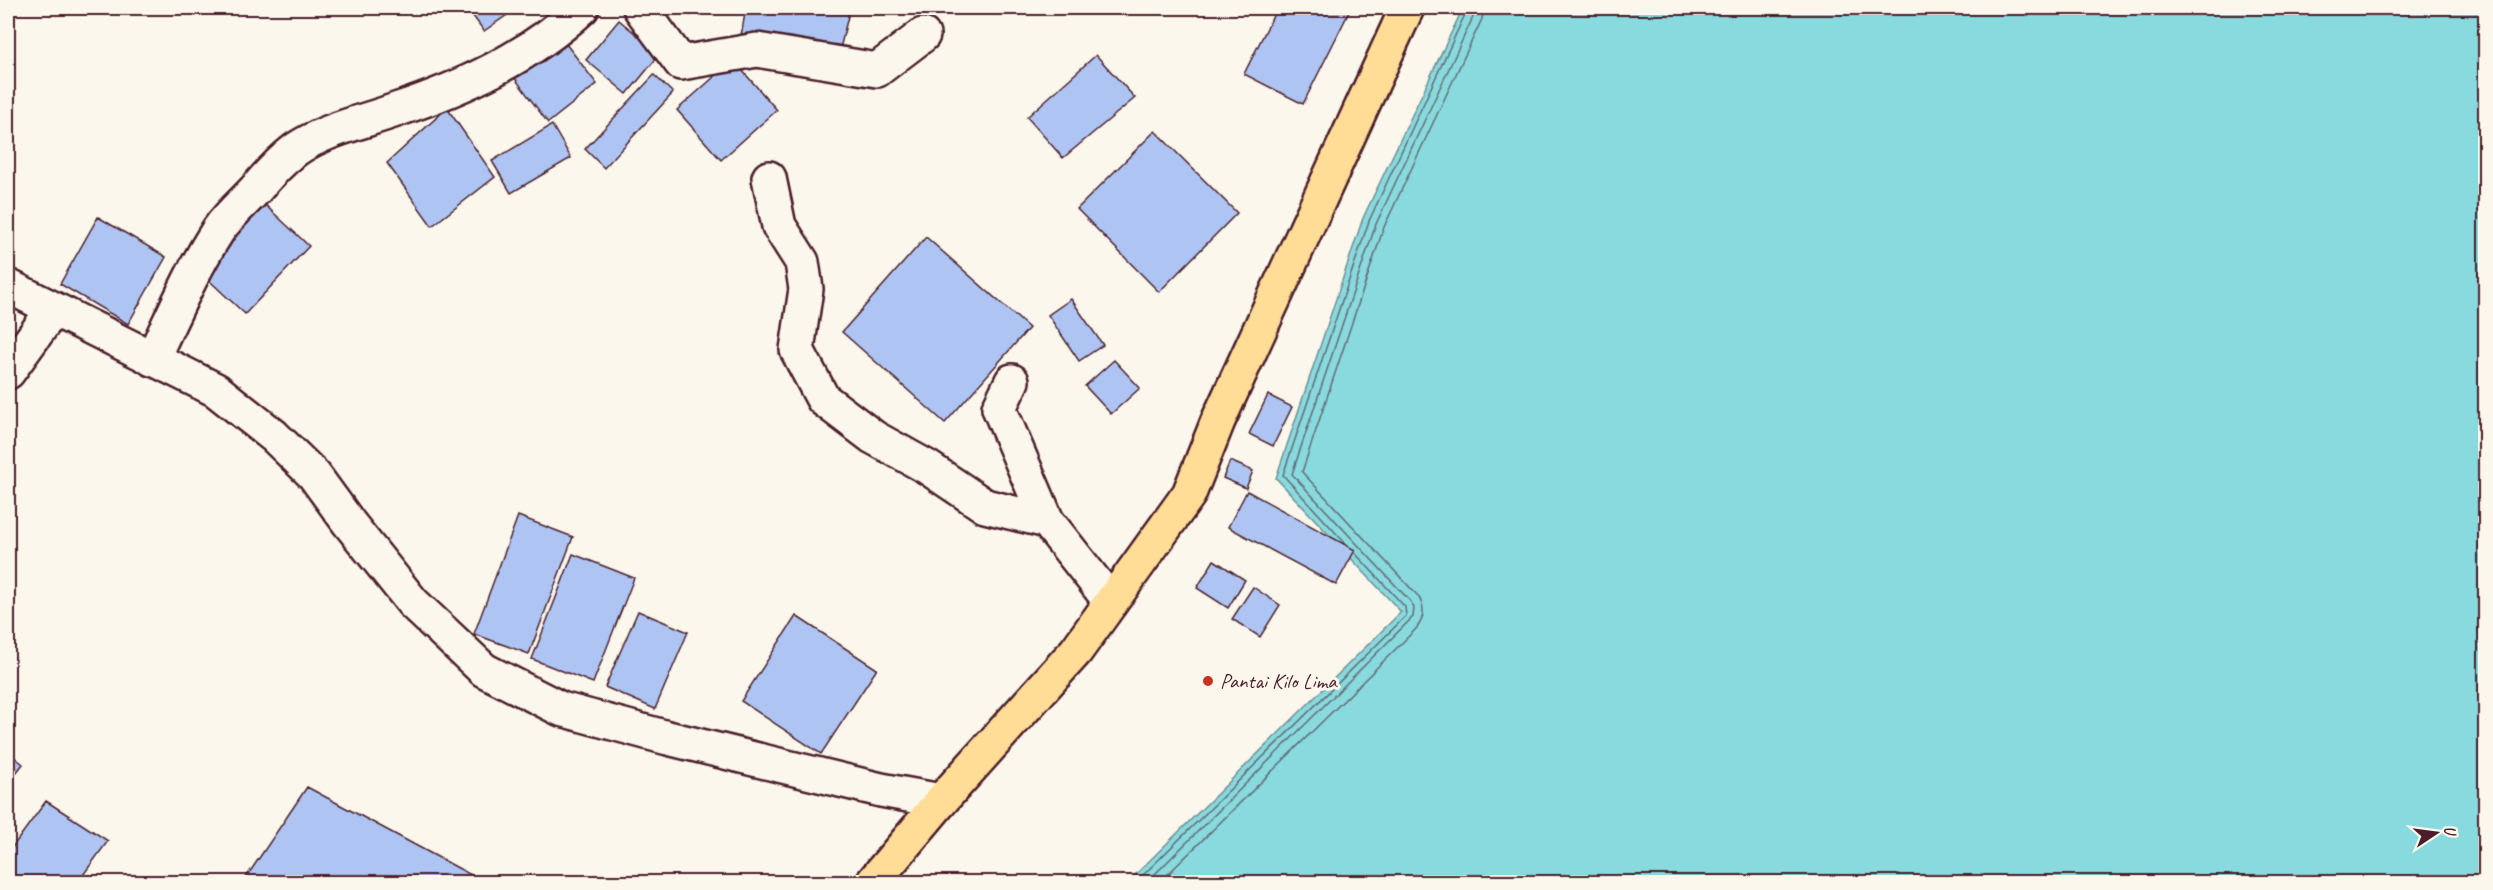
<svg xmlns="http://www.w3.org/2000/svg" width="2493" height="890" font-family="Caveat,sans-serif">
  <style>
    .water { fill: #88dade; stroke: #6f8f96; stroke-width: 1.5 }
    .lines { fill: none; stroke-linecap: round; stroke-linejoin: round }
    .shore { stroke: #636a73; stroke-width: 1.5 }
    .building { fill: #aec5f3; stroke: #4a1f2b; stroke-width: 1.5 }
    .minor-casing { stroke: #4a1f2b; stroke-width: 38 }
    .tertiary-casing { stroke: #4a1f2b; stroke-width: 38 }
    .trunk-casing { stroke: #4a1f2b; stroke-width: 38 }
    .minor { stroke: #fbf7ec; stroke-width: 33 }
    .tertiary { stroke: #fbf7ec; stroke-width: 33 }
    .trunk { stroke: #ffdd96; stroke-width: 33 }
    .poi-dot { fill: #c8321e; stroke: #fbf7ec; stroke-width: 2 }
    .labels { text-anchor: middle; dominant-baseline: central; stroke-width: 6; stroke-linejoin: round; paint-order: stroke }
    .poi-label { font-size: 21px; fill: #4a1f2b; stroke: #fbf7ec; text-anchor: start }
  </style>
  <rect width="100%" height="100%" fill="#fbf7ec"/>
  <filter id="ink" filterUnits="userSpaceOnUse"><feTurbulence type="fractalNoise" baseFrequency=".0167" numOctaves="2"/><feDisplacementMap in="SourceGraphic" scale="12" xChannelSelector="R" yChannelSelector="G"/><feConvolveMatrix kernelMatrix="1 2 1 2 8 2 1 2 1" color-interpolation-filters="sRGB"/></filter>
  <g filter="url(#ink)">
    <path class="water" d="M1463 8H2485V882H1128L1401 612 1276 478 1363 218Z"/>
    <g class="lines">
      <path class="shore" d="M1345 543 1283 475 1369 221 1468 8
        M1136 882 1406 616 1405 607 1355 553
        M1147 882 1413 617 1414 608 1411 602 1292 474 1376 224 1474 15 1475 8
        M1160 882 1416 629C1425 618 1425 607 1418 596L1302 472 1384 227 1482 19 1484 8"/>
    </g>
    <path class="building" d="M467 8H517L484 31Z
      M683 8H699L690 16Z
      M746 8H850L839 53 740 41Z
      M1277 8H1351L1303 104 1244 74Z
      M619 20 660 54 627 94 586 60Z
      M559 35 597 84 548 123 511 73Z
      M1096 55 1135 98 1063 158 1027 117Z
      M733 60 777 110 721 160 677 110Z
      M654 75 673 93 604 168 585 149Z
      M447 108 495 177 432 226 387 163Z
      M552 125 571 158 511 193 492 161Z
      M1155 131 1237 213 1159 292 1077 209Z
      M262 202 309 246 245 314 198 270Z
      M98 217 166 257 128 324 60 284Z
      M926 237 1029 328 945 423 842 332Z
      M1071 299 1103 345 1079 361 1048 315Z
      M1114 360 1140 388 1111 414 1085 386Z
      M1268 395 1292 407 1273 446 1249 434Z
      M1230 461 1253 471 1246 488 1223 478Z
      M1247 491 1355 550 1336 585 1228 527Z
      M518 516 573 537 529 654 474 634Z
      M573 554 634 578 593 683 532 659Z
      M1214 560 1245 580 1228 608 1197 588Z
      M1253 587 1280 605 1260 637 1232 619Z
      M638 611 688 632 655 709 605 687Z
      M796 616 877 669 821 754 741 701Z
      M8 752 23 764 8 783Z
      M307 787 484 882H243Z
      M46 801 108 841 78 882H8V853Z"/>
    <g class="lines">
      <g class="minor-casing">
        <path id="minor" d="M640 8 681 63 757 50 877 70 923 35
          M769 178 779 226 802 262 806 289 797 350 823 399 873 437 927 467 985 506 1047 521
          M152 359C173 316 192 270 219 229 229 215 244 202 256 189 267 176 281 161 295 150 323 130 363 122 396 110 465 87 529 57 582 8
          M8 372 53 310
          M1012 381 999 408 1047 521 1111 602"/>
      </g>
      <g class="tertiary-casing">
        <path id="tertiary" d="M8 286 216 390 274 436 314 475 349 523 413 603 484 670 561 709 668 738 881 790 941 801"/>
      </g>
      <g class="trunk-casing">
        <path id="trunk" d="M873 882 941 801 1076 651 1189 494 1218 421 1407 8"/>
      </g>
      <use href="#minor" class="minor"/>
      <use href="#tertiary" class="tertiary"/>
      <use href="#trunk" class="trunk"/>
    </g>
  </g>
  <circle class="poi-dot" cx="1208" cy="681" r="6"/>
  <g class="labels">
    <g class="poi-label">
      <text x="1220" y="681">Pantai Kilo Lima</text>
    </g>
  </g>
  <rect width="2493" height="890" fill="none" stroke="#fbf7ec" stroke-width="30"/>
  <rect x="15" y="15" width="2463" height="860" fill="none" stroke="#4a1f2b" stroke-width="2" filter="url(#ink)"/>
  <g transform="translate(2436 833) rotate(77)" stroke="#fbf7ec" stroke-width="4.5" paint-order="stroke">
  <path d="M0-4.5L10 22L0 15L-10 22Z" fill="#4a1f2b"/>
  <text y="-9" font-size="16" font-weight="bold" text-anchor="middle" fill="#4a1f2b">U</text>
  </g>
</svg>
